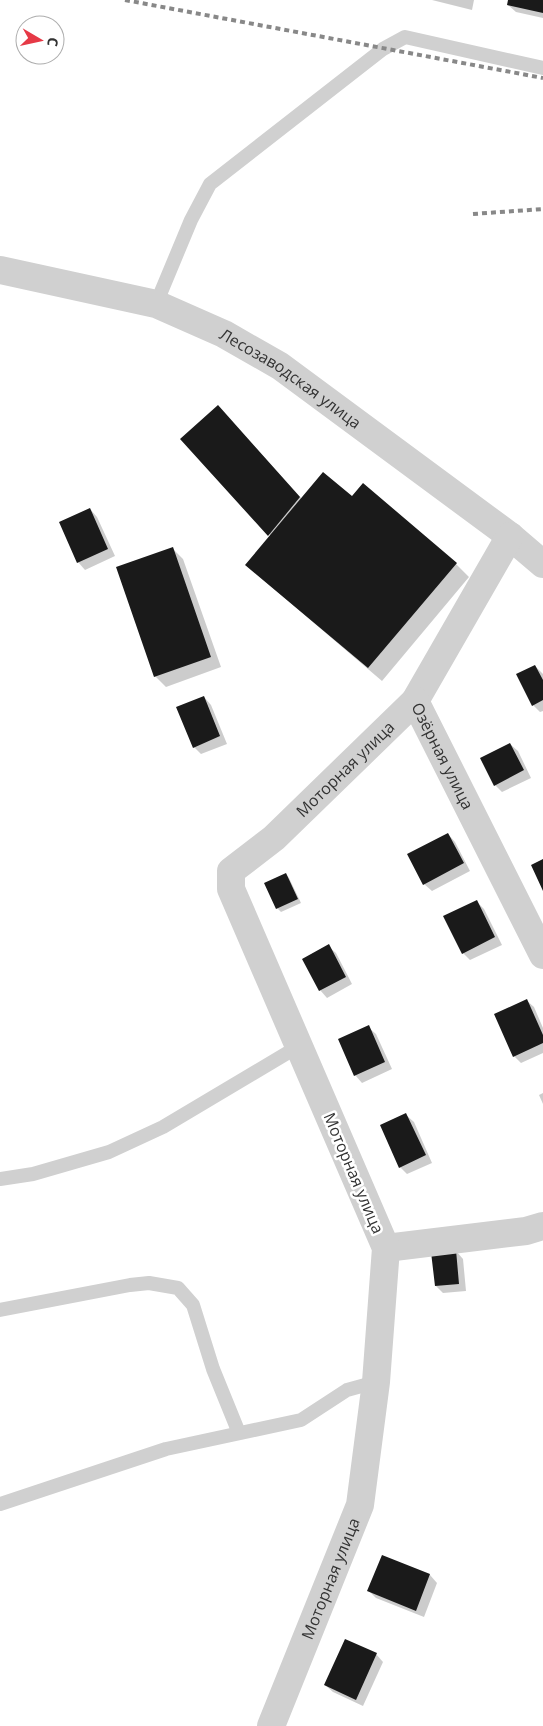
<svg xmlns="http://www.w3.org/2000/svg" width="543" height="1726" font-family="'Open Sans',sans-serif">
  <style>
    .shadow { fill: #0003 }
    .building { fill: #1a1a1a }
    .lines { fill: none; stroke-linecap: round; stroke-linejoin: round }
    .lane { stroke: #d0d0d0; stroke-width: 14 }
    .street { stroke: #d0d0d0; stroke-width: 28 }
    .rail { stroke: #888; stroke-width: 4; stroke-dasharray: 5 4; stroke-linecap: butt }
    .labels { text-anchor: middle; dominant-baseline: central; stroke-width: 5; stroke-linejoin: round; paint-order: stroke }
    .street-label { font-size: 16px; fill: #333; stroke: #fff }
  </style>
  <rect width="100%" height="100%" fill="#fff"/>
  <path class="shadow" d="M432 0H474L472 10Z
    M510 0H543V18L516 12 508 5Z
    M218 406 302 499 352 498 456 564 469 577 382 681 260 577 247 564 271 536 182 439Z
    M90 509 97 517 115 556 85 570 78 562Z
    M172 548 183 559 221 667 166 687 155 676Z
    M535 666 543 674V711L540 712 533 705Z
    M204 697 211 705 227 744 201 754 194 747Z
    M510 744 518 751 531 778 502 792 495 785Z
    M448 834 455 842 470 871 432 891 424 884Z
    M286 874 289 878 301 903 281 912 277 908Z
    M476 901 484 909 502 945 470 960 463 953Z
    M328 946 336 953 352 984 327 998 320 990Z
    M526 1000 534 1007 543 1028V1053L521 1063 514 1056Z
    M368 1027 376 1034 392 1069 362 1083 355 1075Z
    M543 1093V1104L539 1095Z
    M406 1115 414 1122 432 1163 407 1174 400 1167Z
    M456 1251 463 1259 466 1291 443 1293 436 1286Z
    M383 1556 430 1575 437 1583 424 1617 376 1598 369 1591Z
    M376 1654 383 1662 363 1706 333 1692 325 1685Z"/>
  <path class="building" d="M508 0H543V13L507 5Z
    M218 405 300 497 268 536 180 439Z
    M323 472 352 496 363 483 457 563 368 668 245 565Z
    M90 508 108 549 77 563 59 522Z
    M173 547 211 657 154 677 116 567Z
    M535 665 543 680V700L532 706 516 674Z
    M204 696 220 736 193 748 176 707Z
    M510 743 524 770 494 786 480 758Z
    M448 833 464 863 423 885 407 854Z
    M543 859V891L531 865Z
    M286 873 298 899 276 909 264 883Z
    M477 900 495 937 462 954 443 916Z
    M329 944 346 977 319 991 302 959Z
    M527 999 543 1035V1043L513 1057 494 1014Z
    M369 1025 385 1062 354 1076 338 1039Z
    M406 1113 426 1155 399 1168 380 1125Z
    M456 1250 459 1284 435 1286 431 1252Z
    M382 1555 430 1574 416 1611 367 1591Z
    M345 1639 377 1653 356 1700 324 1685Z"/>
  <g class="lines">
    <path class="lane" d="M156 304 191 220 210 184 383 49 405 37 543 68
      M0 1179 33 1174 109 1152 163 1127 299 1046
      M0 1310 130 1285 149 1283 178 1288 193 1305 213 1369 239 1433
      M0 1504 166 1449 301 1420 347 1390 376 1382"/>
    <g class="street">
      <path id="s1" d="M0 270 156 304 224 334 280 366 510 536 543 564"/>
      <path id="s2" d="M510 536 415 701 543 955"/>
      <path d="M386 1248 526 1231 543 1226"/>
      <path id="s3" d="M271 1726 360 1505 376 1382 386 1248 231 889V871L274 838 415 701"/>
    </g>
    <path class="rail" d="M125 0 543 78
      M473 214 543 209"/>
  </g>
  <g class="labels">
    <g class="street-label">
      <text stroke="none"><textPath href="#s1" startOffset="314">Лесозаводская улица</textPath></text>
      <text stroke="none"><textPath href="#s2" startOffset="252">Озёрная улица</textPath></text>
      <text stroke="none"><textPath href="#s3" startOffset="1059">Моторная улица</textPath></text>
      <text transform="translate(354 1173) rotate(67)">Моторная улица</text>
      <text stroke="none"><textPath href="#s3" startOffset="159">Моторная улица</textPath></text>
    </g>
  </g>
  <g transform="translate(40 40) rotate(99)"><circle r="24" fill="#ffffff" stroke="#adadad"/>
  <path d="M0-4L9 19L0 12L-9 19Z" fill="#e63946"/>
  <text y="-8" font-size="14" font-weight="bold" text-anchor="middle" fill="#333333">С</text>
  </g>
</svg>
